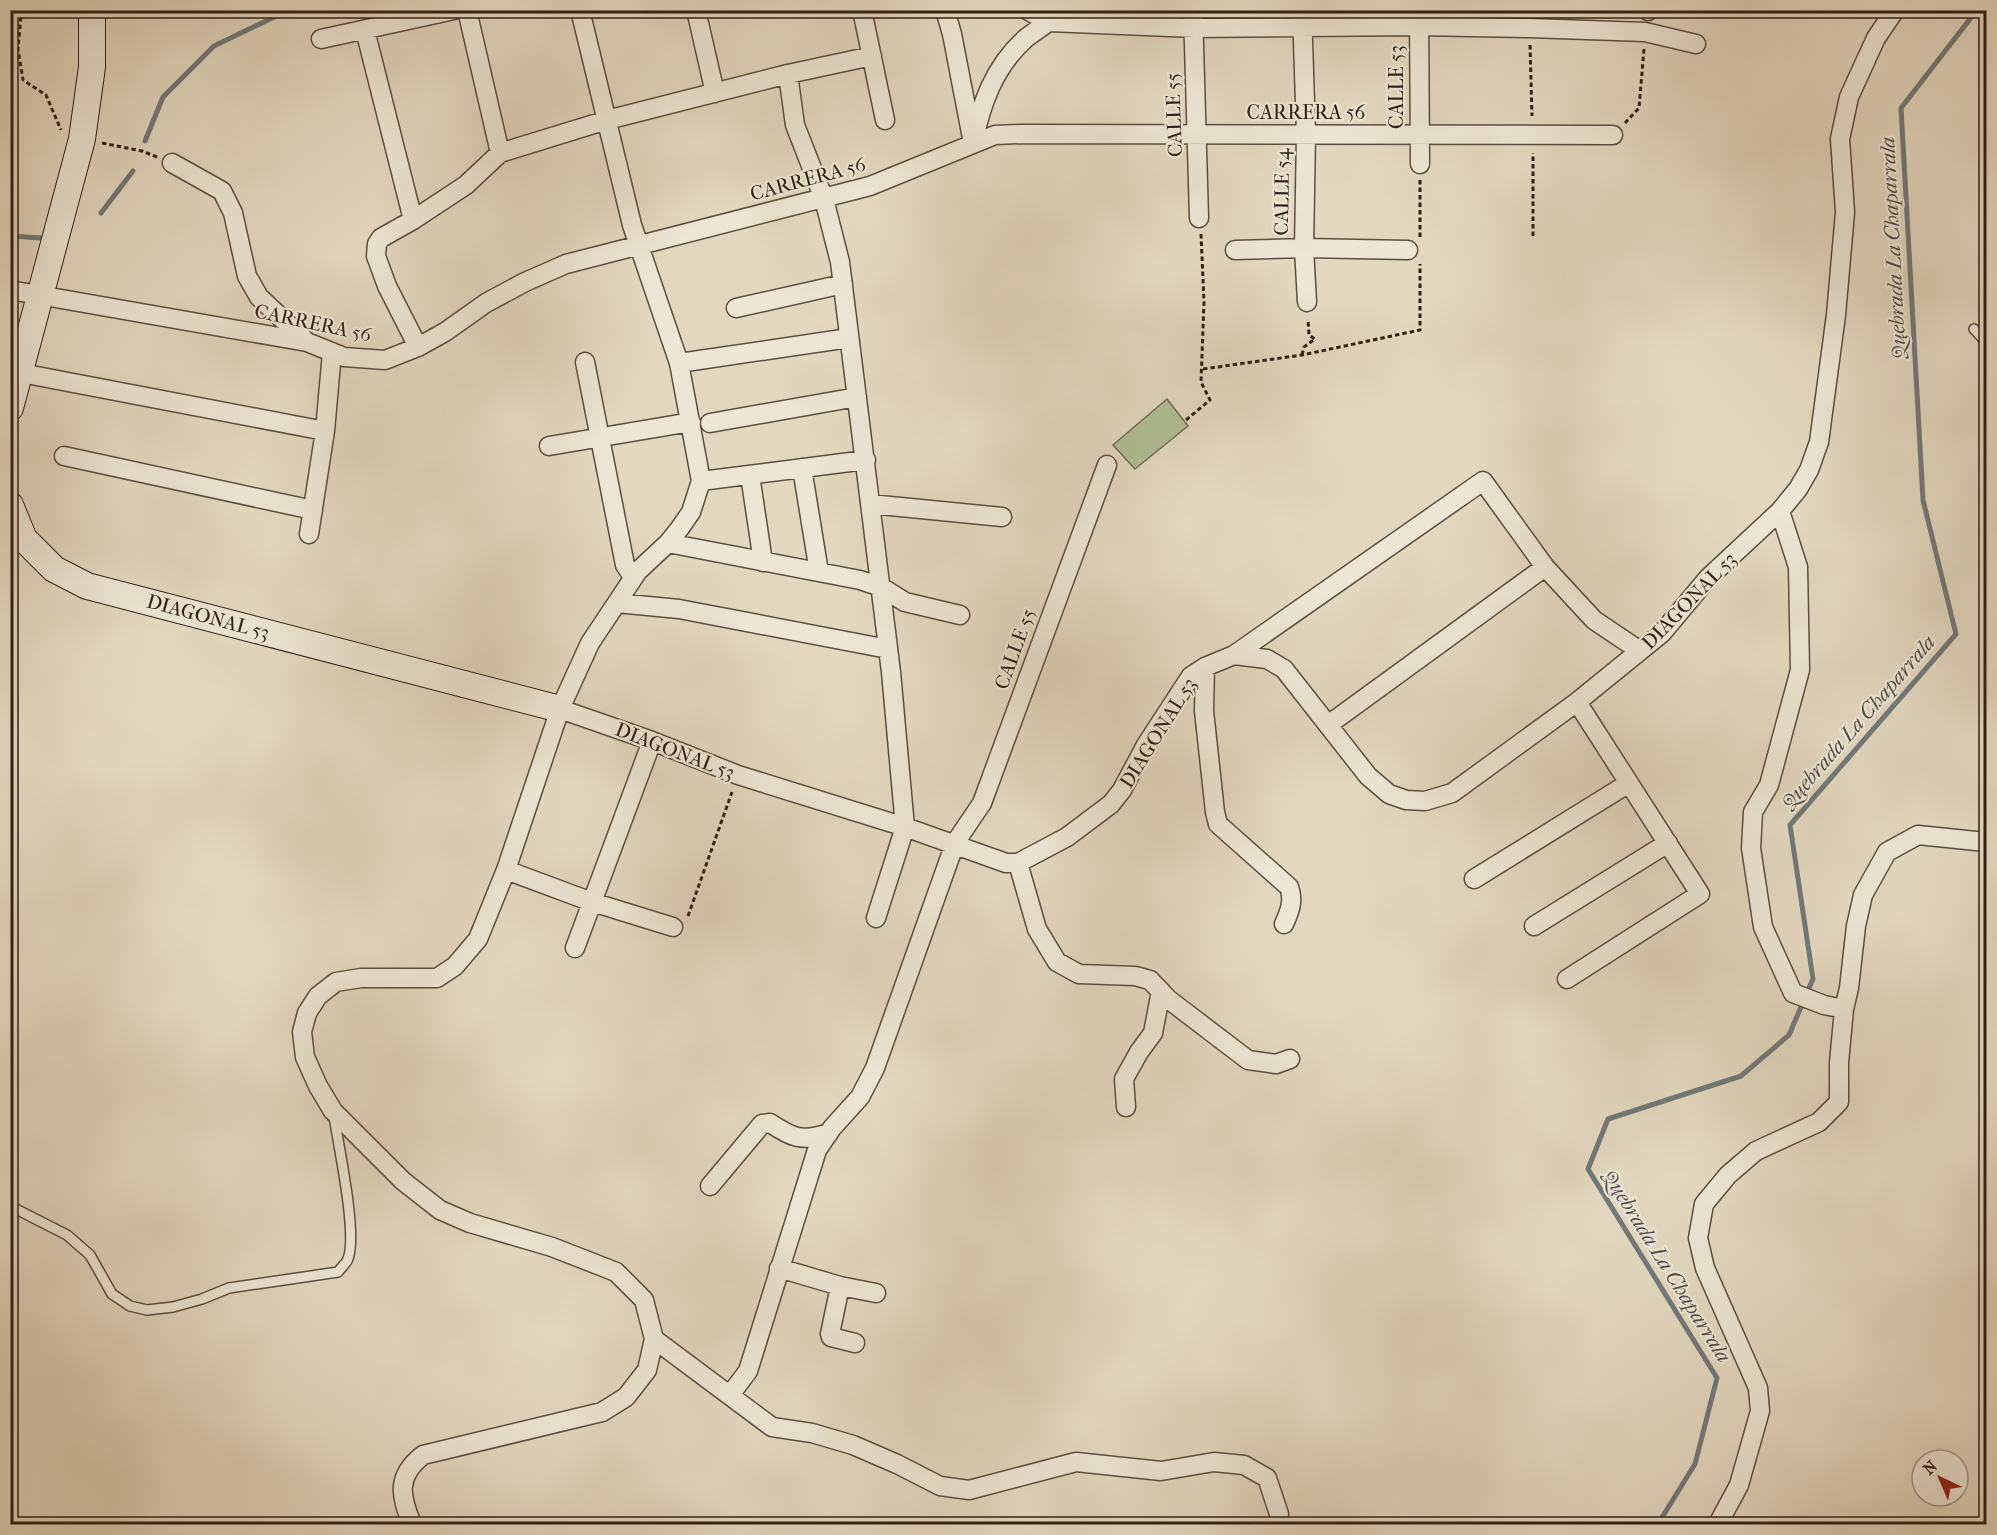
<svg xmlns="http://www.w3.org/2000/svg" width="1997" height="1535" font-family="'IM FELL French Canon',serif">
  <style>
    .garden { fill: #b0bf95; stroke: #706f55; stroke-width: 1.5 }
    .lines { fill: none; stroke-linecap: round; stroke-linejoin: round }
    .stream { stroke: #717a7a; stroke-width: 5 }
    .lane-casing { stroke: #5d4d40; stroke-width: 12 }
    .street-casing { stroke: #5d4d40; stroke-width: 21 }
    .secondary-casing { stroke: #301f15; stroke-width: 28 }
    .path { stroke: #301f15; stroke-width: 3; stroke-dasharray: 4.5 3; stroke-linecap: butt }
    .lane { stroke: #ede6d5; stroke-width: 9 }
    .street { stroke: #ede6d5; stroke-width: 18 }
    .secondary { stroke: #ede6d5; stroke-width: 26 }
    .labels { text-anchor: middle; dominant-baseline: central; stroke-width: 4.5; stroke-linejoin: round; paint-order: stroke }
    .street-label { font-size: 20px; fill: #301f15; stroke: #ede6d5 }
    .water-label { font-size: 21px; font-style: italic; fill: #504c48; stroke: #ede6d5 }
  </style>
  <rect width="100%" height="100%" fill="#e3d8bf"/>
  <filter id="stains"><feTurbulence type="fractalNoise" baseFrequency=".00333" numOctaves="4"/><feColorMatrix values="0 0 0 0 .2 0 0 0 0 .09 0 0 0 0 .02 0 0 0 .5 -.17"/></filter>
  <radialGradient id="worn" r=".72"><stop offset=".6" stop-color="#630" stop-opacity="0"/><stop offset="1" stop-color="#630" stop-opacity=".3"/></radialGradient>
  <path class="garden" d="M1167 399 1188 426 1135 469 1113 445Z"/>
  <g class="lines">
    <path class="stream" d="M145 141 163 97 214 46 289 10
      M101 213 133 171
      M10 236 42 238
      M1658 1524 1695 1464 1717 1378 1588 1169 1608 1119 1741 1076 1789 1035 1813 979 1790 825 1956 634 1923 500 1901 108 1977 10"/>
    <g class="lane-casing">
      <path id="lane" d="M1974 329 1986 342
        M10 1206 67 1235 90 1255 112 1294 130 1306 147 1310 173 1307 202 1299 229 1288 338 1272C341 1268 345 1264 347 1261 359 1239 338 1144 334 1116"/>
    </g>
    <g class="street-casing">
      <path id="street" d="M467 10 500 153
        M696 10 715 93
        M862 10 885 120
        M945 10 952 34 972 138
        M1027 10 1049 22 1194 28 1418 26 1529 28 1645 32 1696 44
        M1193 10 1199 218
        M1302 10 1306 134 1304 248 1307 302
        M1419 10 1420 164
        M1648 11V10
        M365 30 413 220
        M321 39 454 10
        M788 74 795 125 824 199 840 262 891 672 905 827 876 918
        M973 143C981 104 994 67 1025 39 1035 31 1046 25 1055 16
        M172 163 222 191 233 213 247 276 259 297 307 342
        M1235 250 1304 248 1408 250
        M10 290 307 342 344 357 385 360 418 347 445 332 486 303 525 282 566 264 870 186 995 135 1021 134 1613 135
        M736 308 843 284
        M418 347 387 286 376 256 377 244 381 238 413 220 466 185 500 153 607 120 788 74 872 56
        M585 362 625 565 633 577
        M679 363 849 338
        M21 373 325 431
        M710 423 857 397
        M549 446 691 422
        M64 456 313 510
        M802 468 819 572
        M750 475 763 562
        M701 481 866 460
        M870 504 1002 517
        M1780 511 1798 567 1800 670 1769 785 1753 812 1751 848 1763 927 1793 993 1824 1005 1844 1009 1849 988 1856 926 1863 895 1887 852 1918 835 1986 842
        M309 534 325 431 332 352
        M668 543 860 580 881 587 905 602 960 615
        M617 603 679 609 888 649
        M1234 655 1483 481 1545 567 1594 620 1640 651
        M1205 667 1204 711 1215 812 1218 824 1289 887C1294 900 1290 911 1284 924
        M560 709 652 741 738 775 905 827 1006 863H1018L1067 837 1111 804 1122 790 1146 745 1191 676 1205 667 1234 655 1267 659 1284 669 1368 776 1389 794 1406 800 1425 801 1452 793 1577 702 1662 633 1708 578 1780 511 1798 489 1809 470 1819 442 1836 315 1845 212 1840 139 1849 97 1876 38 1895 10
        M1328 725 1545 567
        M1018 863 1037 929 1057 962 1079 974 1135 976 1150 980 1168 999 1248 1060 1276 1064 1290 1059
        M506 870 592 902 673 927
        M1474 879 1629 783
        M1534 926 1668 843
        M575 948 652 741
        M1567 979 1700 894 1577 702
        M1126 1107 1124 1079 1139 1052 1153 1033 1161 991
        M710 1186 762 1124 770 1123C793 1138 801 1142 829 1133
        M779 1268 840 1286 876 1293
        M840 1286 830 1334 831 1337 855 1343
        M654 1339 772 1427 812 1433 853 1445 897 1464 940 1486 969 1490 1076 1462 1161 1471 1214 1462 1244 1465 1267 1478 1279 1514
        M730 1395 748 1371 817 1150 832 1128 860 1097 875 1068 955 843 982 803 1107 465
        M412 1524C400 1496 396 1476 423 1455L602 1412 626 1397 647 1370 654 1339 644 1300 616 1272 552 1247 470 1223 440 1210 403 1181 333 1111 318 1086 305 1057 302 1032 307 1013 318 996 336 982 361 978H437L455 966 478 939 506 870 560 709 590 643 638 571 668 543 680 528 691 512 701 481 679 363 632 225 580 10
        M1718 1524 1739 1485 1760 1411 1758 1388 1705 1268 1698 1238 1704 1204 1728 1175 1756 1151 1819 1122 1839 1102V1063L1844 1009"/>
    </g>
    <g class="secondary-casing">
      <path id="secondary" d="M10 408 82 139 92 67V10
        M10 505 24 539 54 569 87 586 560 709"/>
    </g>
    <path class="path" d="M19 10 21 15 18 49 23 80 46 95 61 130
      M1530 45 1532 116
      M1625 123 1639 108 1644 49
      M102 143 142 151 157 157
      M1420 180V237
      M1533 236V153
      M1302 355 1304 347 1315 339 1309 335 1308 319
      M1203 369 1302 355 1420 330V264
      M1186 420 1210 400 1201 382 1204 302 1201 234
      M688 916 732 792"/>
    <use href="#lane" class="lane"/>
    <use href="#street" class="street"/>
    <use href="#secondary" class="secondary"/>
  </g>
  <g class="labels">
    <g class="street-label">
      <text transform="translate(1396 87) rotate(-90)">CALLE 53</text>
      <text x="1306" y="112">CARRERA 56</text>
      <text transform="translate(1174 115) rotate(-92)">CALLE 55</text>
      <text transform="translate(808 179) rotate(-15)">CARRERA 56</text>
      <text transform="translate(1282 192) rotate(-89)">CALLE 54</text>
      <text transform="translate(313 323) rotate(12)">CARRERA 56</text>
      <text transform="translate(1689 601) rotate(-46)">DIAGONAL 53</text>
      <text transform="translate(208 617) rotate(15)">DIAGONAL 53</text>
      <text transform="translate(1015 649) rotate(-70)">CALLE 55</text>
      <text transform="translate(1158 733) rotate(-58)">DIAGONAL 53</text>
      <text transform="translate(675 751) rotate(21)">DIAGONAL 53</text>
    </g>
    <g class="water-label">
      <text transform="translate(1893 248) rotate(-93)">Quebrada La Chaparrala</text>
      <text transform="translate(1858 722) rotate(-49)">Quebrada La Chaparrala</text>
      <text transform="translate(1667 1266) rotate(58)">Quebrada La Chaparrala</text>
    </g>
  </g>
  <rect width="1997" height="1535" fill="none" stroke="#e3d8bf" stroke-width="36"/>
  <rect x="12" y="12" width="1973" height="1511" fill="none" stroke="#301f15" stroke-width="3"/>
  <rect x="18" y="18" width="1961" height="1499" fill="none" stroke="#301f15" stroke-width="1.5"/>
  <g transform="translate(1940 1478) rotate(316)"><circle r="28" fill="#ede6d5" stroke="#a19688" stroke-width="1.5"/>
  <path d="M0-4.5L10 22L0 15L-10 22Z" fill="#8f2418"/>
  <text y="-9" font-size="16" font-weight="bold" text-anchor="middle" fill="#301f15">N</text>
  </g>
  <rect width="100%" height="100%" filter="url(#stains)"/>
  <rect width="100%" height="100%" fill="url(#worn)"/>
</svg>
